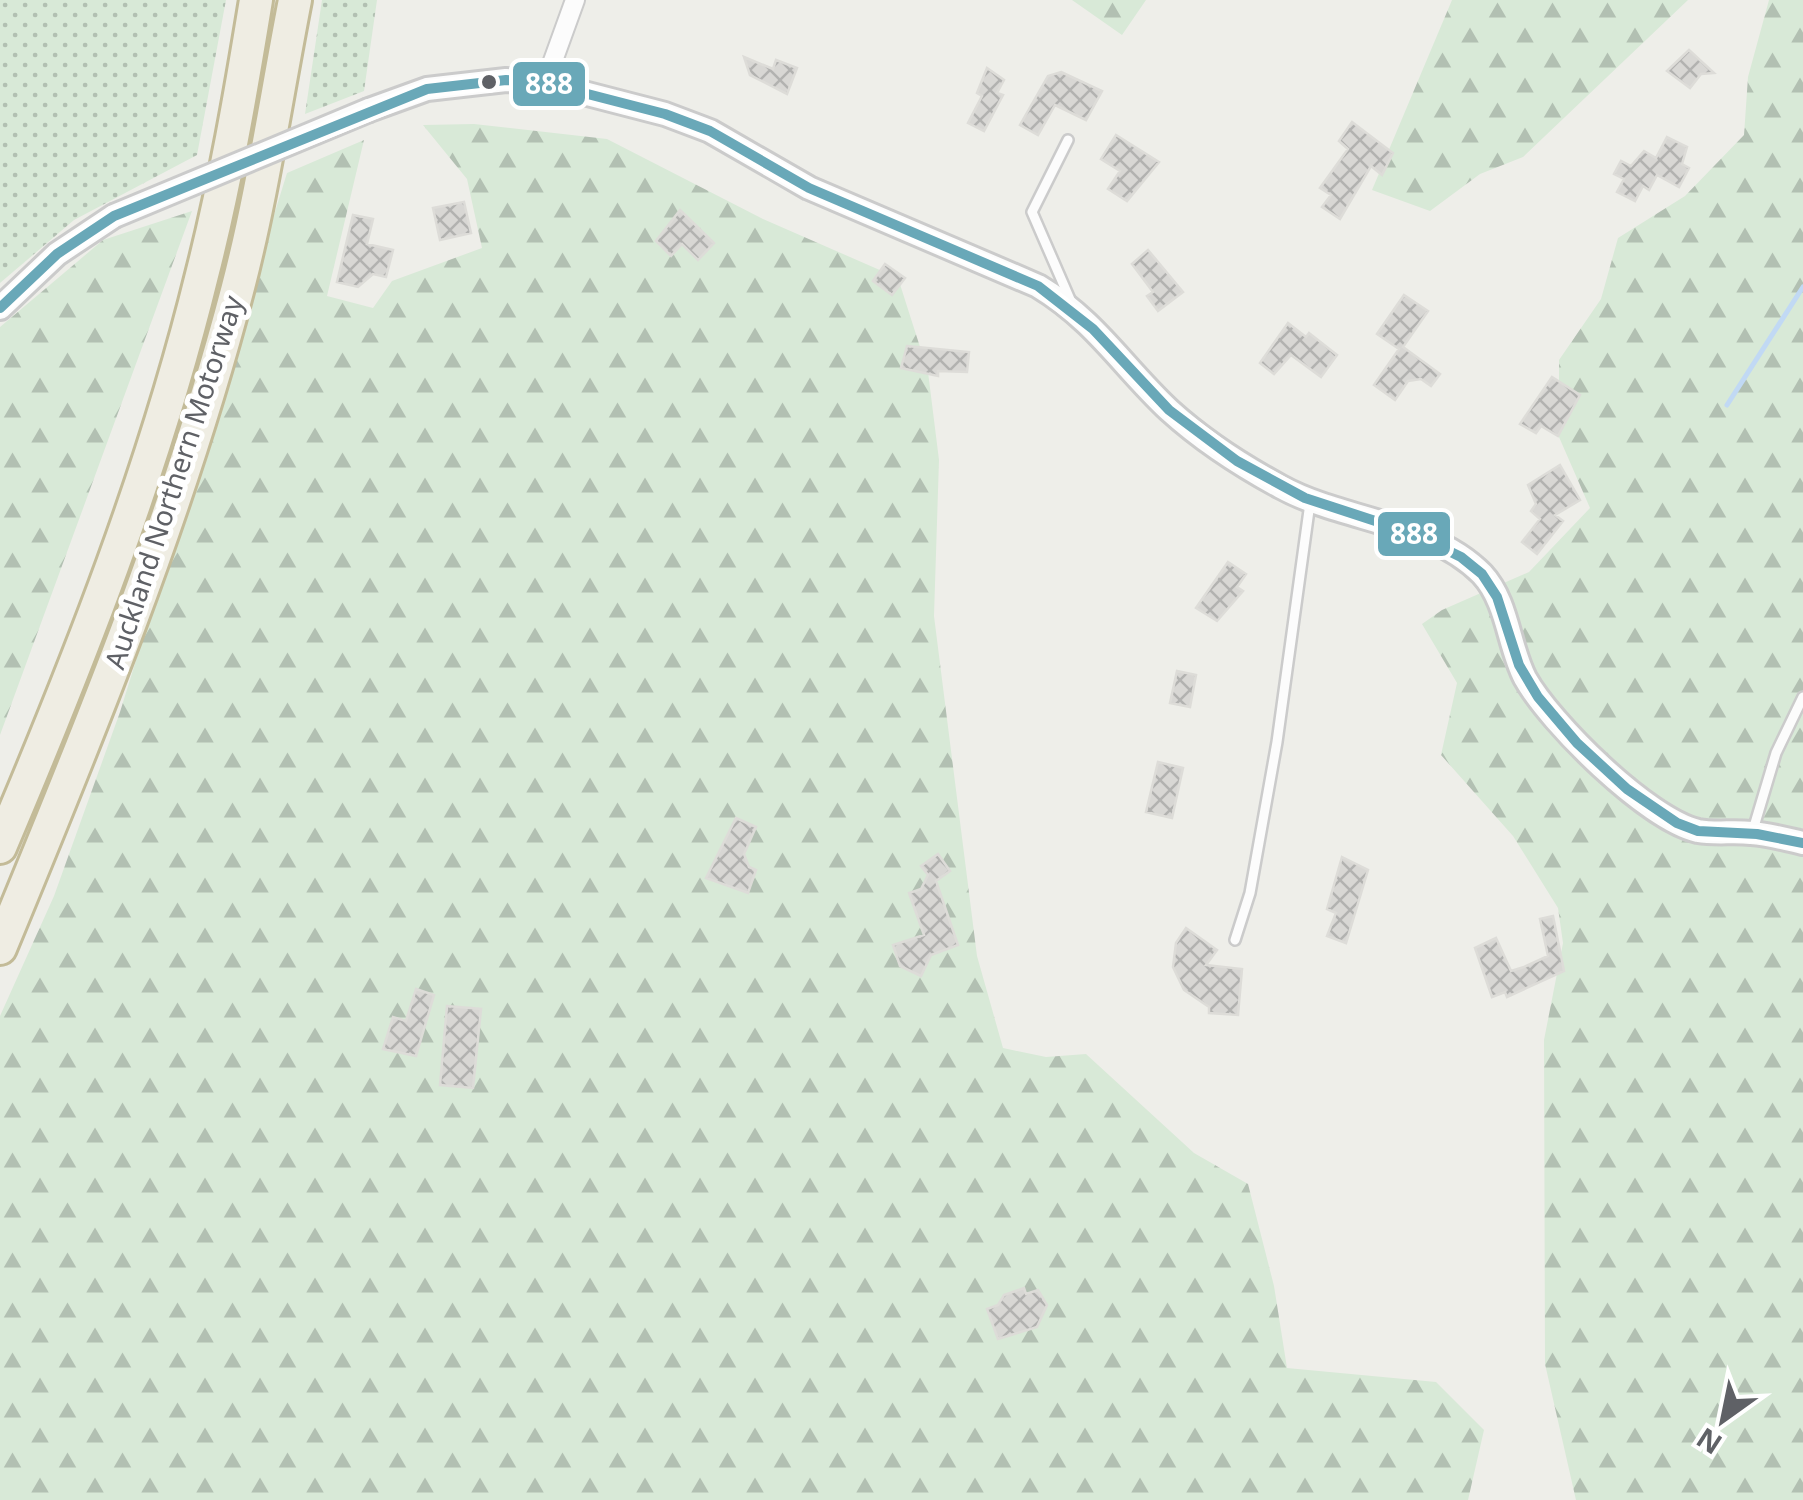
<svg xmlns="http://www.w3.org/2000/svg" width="1803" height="1500" font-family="'Noto Sans',sans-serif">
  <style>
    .grass { fill: url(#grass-dots) }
    .forest { fill: url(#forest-firs) }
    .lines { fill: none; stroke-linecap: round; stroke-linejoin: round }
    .stream { stroke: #c1d9f4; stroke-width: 5 }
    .building { fill: url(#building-cross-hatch); stroke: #dddcd8; stroke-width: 2.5 }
    .service-casing { stroke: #cbcbcb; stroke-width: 14 }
    .minor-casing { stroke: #cbcbcb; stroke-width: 22 }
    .tertiary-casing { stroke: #cbcbcb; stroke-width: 28 }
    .motorway-casing { stroke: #c3bb98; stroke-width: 38 }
    .service { stroke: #fcfcfc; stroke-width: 9 }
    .minor { stroke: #fcfcfc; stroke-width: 18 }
    .tertiary { stroke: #fcfcfc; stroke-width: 22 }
    .motorway { stroke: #efede3; stroke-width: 32 }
    .tertiary-bridge-casing { stroke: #cbcbcb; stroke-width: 28; stroke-linecap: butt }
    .tertiary-bridge { stroke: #fcfcfc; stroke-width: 22 }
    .bus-1-casing { stroke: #fff; stroke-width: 18 }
    .bus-1 { stroke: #69a8b8; stroke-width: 10 }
    .bus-dot { fill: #5f6166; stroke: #fff; stroke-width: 4 }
    .labels { text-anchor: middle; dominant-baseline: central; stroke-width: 10; stroke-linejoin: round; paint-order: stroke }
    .street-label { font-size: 28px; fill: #5f6166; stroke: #fff }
    .line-badge { stroke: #fff; stroke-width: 4 }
    .badge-label { font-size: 28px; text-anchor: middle; font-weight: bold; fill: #fff }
  </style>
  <defs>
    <pattern id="grass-dots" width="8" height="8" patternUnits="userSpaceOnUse" patternTransform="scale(2.5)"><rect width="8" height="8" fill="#d8e9d7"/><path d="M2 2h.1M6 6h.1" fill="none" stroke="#b2c0b2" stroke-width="1.8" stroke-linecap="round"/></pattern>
    <pattern id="forest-firs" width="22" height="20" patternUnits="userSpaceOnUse" patternTransform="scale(2.5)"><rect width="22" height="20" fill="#d8e9d7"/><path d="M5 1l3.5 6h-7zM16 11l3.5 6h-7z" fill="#b2c0b2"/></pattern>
    <pattern id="building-cross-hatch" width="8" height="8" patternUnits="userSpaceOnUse" patternTransform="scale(2.5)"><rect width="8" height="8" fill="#d8d7d4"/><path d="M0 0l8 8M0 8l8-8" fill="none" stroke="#b2b2b0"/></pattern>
  </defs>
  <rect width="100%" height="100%" fill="#eeeee9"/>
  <path class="grass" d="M0 0H226L197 155 74 220 0 283Z
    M322 0H377L364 91 305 114Z"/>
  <path class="forest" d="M1072 0H1146L1122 35Z
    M1452 0H1688L1523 157 1480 174 1430 211 1372 190Z
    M1769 0H1803V1500H1576L1545 1364 1544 1040 1563 943 1558 908 1513 836 1441 755 1457 683 1422 624 1442 610 1529 572 1590 508 1559 437V360L1601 299 1618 238 1685 196 1744 135 1748 77Z
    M474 124 607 139 763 219 898 278 928 372 939 460 934 616 977 956 1003 1048 1046 1057 1086 1054 1194 1153 1248 1184 1274 1286 1287 1368 1436 1382 1484 1430 1468 1500H0V1016L54 896 120 712 287 173 364 140 327 296 373 308 392 281 482 248 467 179 423 125Z
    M192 211 0 735V327L103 240Z"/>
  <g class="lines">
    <path class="stream" d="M1727 405 1803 287"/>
  </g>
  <path class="building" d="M1689 50 1714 73 1701 74 1690 88 1667 71Z
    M744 57 773 69 776 60 797 68 787 94 750 75Z
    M987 68 1004 80 997 93 1003 95 984 131 968 123 982 96 977 93Z
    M1061 72 1102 91 1086 120 1055 105 1038 135 1020 125 1048 76Z
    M1352 122 1393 153 1382 175 1371 166 1340 219 1322 207 1331 195 1320 188 1348 149 1339 141Z
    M1116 135 1159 162 1127 201 1108 189 1120 171 1101 159Z
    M1667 137 1687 147 1682 164 1689 168 1679 187 1657 175 1649 190 1643 186 1635 201 1617 192 1624 179 1614 174 1621 161 1631 166 1644 151 1656 158Z
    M464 202 471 233 440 240 433 208Z
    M680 210 714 243 698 260 682 244 671 256 656 241Z
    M353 215 373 219 367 244 393 250 386 277 373 274 358 287 337 282Z
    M1148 250 1183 292 1158 311 1147 296 1153 292 1132 264Z
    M885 264 905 278 892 295 873 281Z
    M1404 295 1428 311 1403 347 1440 374 1431 386 1421 379 1408 381 1395 400 1374 385 1399 349 1377 334Z
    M1288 323 1306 337 1309 333 1337 355 1321 377 1291 355 1274 374 1260 363Z
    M907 346 969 352 967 372 938 371V376L901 368Z
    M1552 377 1580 395 1558 436 1541 426 1536 433 1520 424Z
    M1560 465 1580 500 1555 515 1563 521 1537 554 1522 542 1540 519 1531 511 1536 504 1528 485Z
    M1228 562 1246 574 1237 587 1243 591 1217 621 1196 608Z
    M1177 671 1196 675 1190 707 1170 703Z
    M1158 762 1183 768 1172 818 1146 812Z
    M736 818 756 827 744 854 749 867 756 870 748 893 706 878Z
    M938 854 950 871 936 881 958 945 931 955 921 976 900 966 893 945 924 935 909 893 921 889 928 875 921 866Z
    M1342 857 1368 870 1346 943 1327 936 1336 913 1327 909Z
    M1553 916 1564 971 1507 997 1505 992 1492 997 1475 948 1496 938 1511 971 1524 967 1548 956 1540 919Z
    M1186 928 1217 950 1206 965 1242 969 1238 1015 1209 1013V1007L1184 990 1173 967 1176 943Z
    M416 989 434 995 416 1056 383 1049 393 1017 406 1021Z
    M447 1006 481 1009 473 1088 440 1085Z
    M1024 1288 1026 1294 1038 1290 1047 1305 1037 1327 998 1339 987 1309 998 1305 1004 1295Z"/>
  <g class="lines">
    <g class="service-casing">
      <path id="service" d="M1068 140 1032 212 1072 304
        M1753 830 1776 753 1803 697
        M1235 940 1250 893 1277 742 1310 503"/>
    </g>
    <g class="minor-casing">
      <path id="minor" d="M545 83 575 0"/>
    </g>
    <g class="tertiary-casing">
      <path id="tertiary" d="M369 110 427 89 506 80 545 83 665 114 710 131 809 188 1038 286C1096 321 1122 366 1169 410 1202 440 1242 466 1281 487 1343 521 1431 522 1482 574 1508 602 1508 645 1525 678 1550 723 1647 819 1698 831 1715 834 1734 831 1751 833 1768 834 1786 839 1803 843
        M0 308 57 254 114 216"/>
    </g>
    <g class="motorway-casing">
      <path id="motorway" d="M0 847C79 661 154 471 202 275 225 185 241 92 256 0
        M0 948C89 733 178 516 237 291 262 196 276 97 295 0"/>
    </g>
    <use href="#service" class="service"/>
    <use href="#minor" class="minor"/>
    <use href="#tertiary" class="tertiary"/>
    <use href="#motorway" class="motorway"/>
    <g class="tertiary-bridge-casing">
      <path id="tertiary-bridge" d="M114 216 369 110"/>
    </g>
    <use href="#tertiary-bridge" class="tertiary-bridge"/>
    <g class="bus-1-casing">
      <path id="bus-1" d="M0 308 57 254 114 216 427 89 506 80 545 83 665 114 710 131 809 188 1038 286 1093 329 1169 410 1237 461 1305 498 1412 533 1461 557 1482 574 1497 597 1519 665 1538 697 1577 743 1627 789 1677 823 1698 831 1757 834 1803 843"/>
    </g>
    <use href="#bus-1" class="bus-1"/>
  </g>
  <circle class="bus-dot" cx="489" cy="82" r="9"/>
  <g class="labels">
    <g class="street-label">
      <text transform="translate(173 482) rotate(-72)">Auckland Northern Motorway</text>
    </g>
  </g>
  <g class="line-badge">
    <rect x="511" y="60" width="76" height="48" rx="10" fill="#69a8b8"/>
    <rect x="1376" y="510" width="76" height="48" rx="10" fill="#69a8b8"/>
  </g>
  <g class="badge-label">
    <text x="549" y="94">888</text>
    <text x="1414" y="544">888</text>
  </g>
  <g transform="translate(1723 1420) rotate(213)" stroke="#ffffff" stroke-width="8" paint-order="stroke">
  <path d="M0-8L18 38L0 25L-18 38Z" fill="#5f6166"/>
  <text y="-15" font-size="28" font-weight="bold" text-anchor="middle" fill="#5f6166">N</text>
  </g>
</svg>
